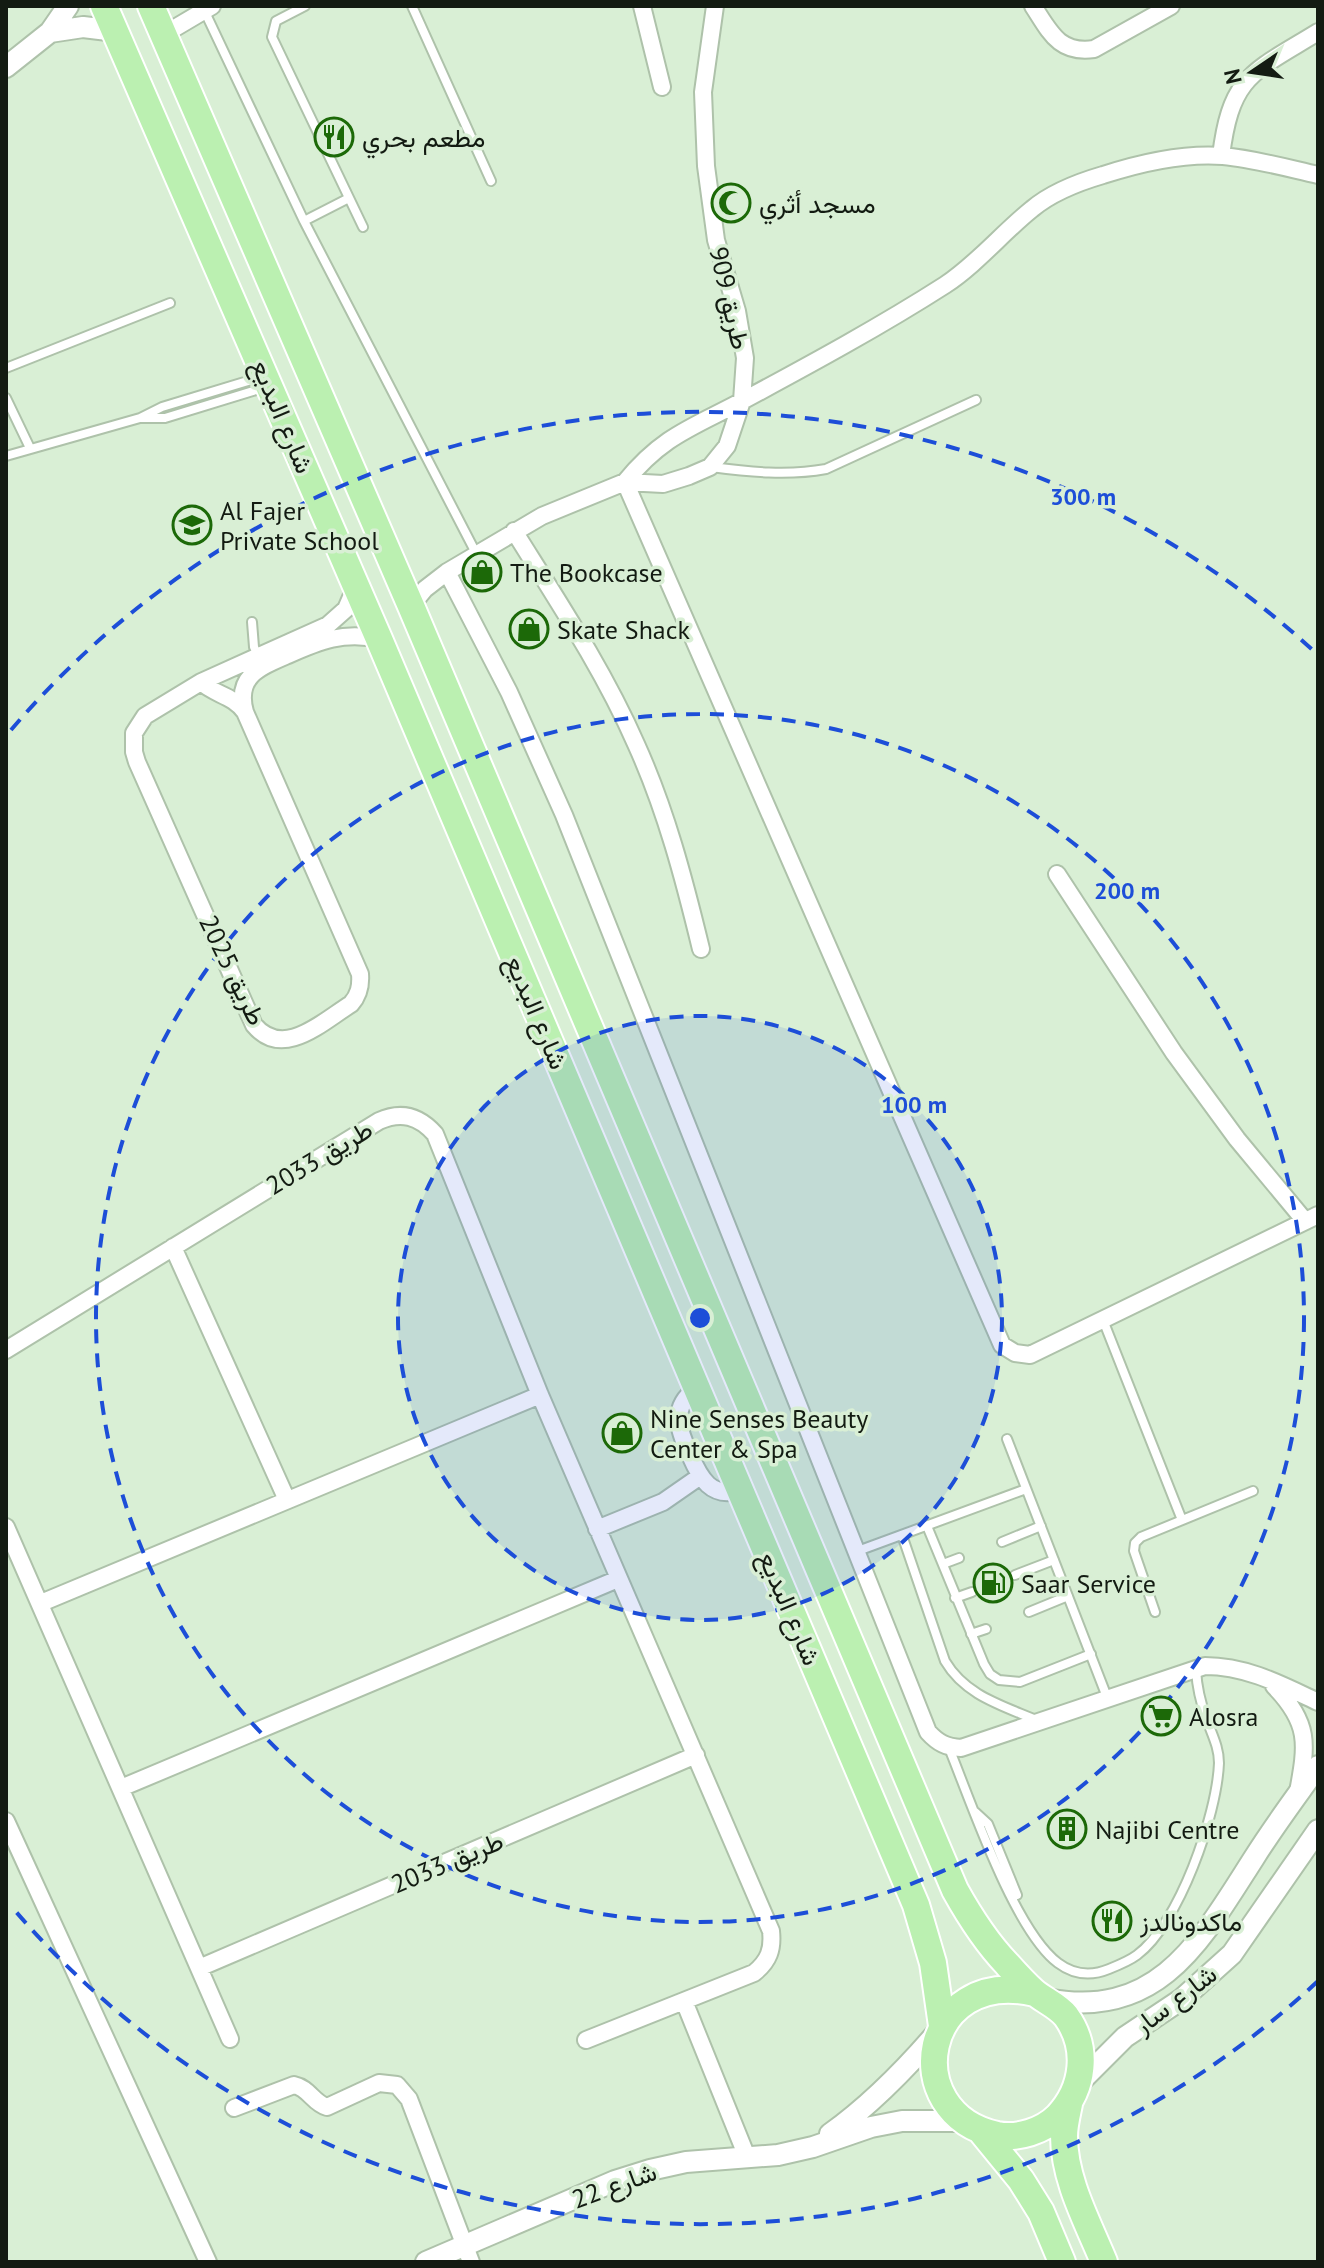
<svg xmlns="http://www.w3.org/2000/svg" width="1324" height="2268" font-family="'PT Sans',Vazirmatn,sans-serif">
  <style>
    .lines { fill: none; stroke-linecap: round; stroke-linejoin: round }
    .service-casing { stroke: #aec2aa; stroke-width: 12 }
    .minor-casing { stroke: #aec2aa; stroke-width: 20 }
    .tertiary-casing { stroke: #aec2aa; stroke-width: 24 }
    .primary-casing { stroke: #fff; stroke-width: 30 }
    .service { stroke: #fff; stroke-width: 8 }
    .minor { stroke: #fff; stroke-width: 16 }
    .tertiary { stroke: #fff; stroke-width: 20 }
    .primary { stroke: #bbf0b1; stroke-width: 26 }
    .ring { fill: none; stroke: #1d4ed8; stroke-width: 4; stroke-dasharray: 14 10 }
    .labels { text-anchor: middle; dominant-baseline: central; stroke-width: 7; stroke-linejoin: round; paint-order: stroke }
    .poi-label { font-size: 26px; fill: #131b12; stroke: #d9efd5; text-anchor: start }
    .street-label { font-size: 26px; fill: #131b12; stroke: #d9efd5 }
    .centre { fill: #1d4ed8; stroke: #d9efd5; stroke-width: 4 }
    .ring-label { font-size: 24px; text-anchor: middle; font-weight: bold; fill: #1d4ed8; stroke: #d9efd5; stroke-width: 7; stroke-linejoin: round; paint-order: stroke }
  </style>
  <rect width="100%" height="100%" fill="#d9efd5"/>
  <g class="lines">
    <g class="service-casing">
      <path id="service" d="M305 6 276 21 272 37 363 227
        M412 6 491 181
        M204 10 304 221 477 555
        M304 221 349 198
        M6 368 170 303
        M6 398 30 448
        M141 418H165L266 387
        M6 456 140 418 162 407 261 377
        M711 467C750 472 788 476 826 469L976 400
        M252 622 254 647 258 656
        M1103 1320 1182 1520
        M1007 1439 1107 1697
        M927 1526 984 1664 990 1674 999 1680 1020 1682 1091 1654
        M902 1535 945 1661C965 1695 1001 1705 1036 1720
        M1002 1542 1041 1526
        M855 1552 1026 1489
        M943 1564 959 1558
        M1015 1575 1054 1560
        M955 1598 972 1592
        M1029 1612 1068 1596
        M1155 1612 1134 1551 1135 1543 1141 1537 1253 1491
        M971 1634 986 1629
        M949 1748C971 1802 1014 1930 1058 1963 1074 1975 1092 1976 1109 1969 1119 1965 1129 1961 1137 1955 1179 1924 1217 1815 1219 1763 1219 1746 1211 1733 1206 1717 1200 1701 1197 1686 1196 1670
        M975 1812 988 1824 1017 1895"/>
    </g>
    <g class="minor-casing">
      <path id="minor" d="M642 6 662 87
        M1033 6C1050 32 1059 54 1094 49L1171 6
        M163 35 212 6
        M1221 156C1231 75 1253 72 1318 32
        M1318 175C1287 168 1255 159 1223 156 1184 153 1140 163 1103 175 1079 182 1051 193 1032 209 1002 233 977 264 945 285 881 326 811 364 744 400 694 427 663 435 625 482L1002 1345 1015 1353 1030 1355 1318 1215
        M514 531C557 600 603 669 636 744 666 810 684 879 701 949
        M447 572 509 692 564 815 928 1732C938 1743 946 1747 961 1748L1205 1666C1247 1666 1282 1685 1318 1702
        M356 586 346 609 328 625 201 682 145 716 134 733V752L137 762 254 1025C283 1060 322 1022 351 1004 359 995 361 986 360 974L245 712C235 676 260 667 288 655 319 641 344 631 379 639
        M411 606 425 589 447 572 542 516 625 482 663 484 689 476 710 467 727 446 742 401 745 358 737 311 716 240 706 166 703 92 715 6
        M201 682C215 695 233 695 245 712
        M1057 874 1174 1053 1237 1139 1305 1221
        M173 1247 287 1500
        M6 1350 379 1121C401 1111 419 1116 435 1134L540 1395 771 1931C773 1949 769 1961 754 1973L586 2040
        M697 1388C670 1407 678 1430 690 1455 700 1478 711 1499 740 1490
        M6 1527 230 2039
        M597 1529 663 1502 699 1477
        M41 1603 540 1395
        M1274 1686C1310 1723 1307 1744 1298 1792
        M121 1788 618 1579
        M6 1821 208 2262
        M199 1968 696 1755
        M684 2001 747 2157
        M234 2108 294 2085C309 2088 313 2103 327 2107L379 2083 397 2085 409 2099 471 2262"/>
    </g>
    <g class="tertiary-casing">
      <path id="tertiary" d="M50 32 83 27 116 31
        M6 67 50 32 68 6
        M1047 1999C1159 2021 1202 1939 1254 1858 1274 1826 1296 1797 1318 1766
        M1079 2083 1125 2037 1182 1999 1232 1954 1318 1830
        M830 2134C872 2104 906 2069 940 2029
        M426 2262 615 2181 650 2170 686 2162 778 2155 813 2147 871 2127 902 2121H962"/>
    </g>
    <g class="primary-casing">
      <path id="primary" d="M104 6 379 639 916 1905 933 1963 942 2026
        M151 6 411 606 955 1890C970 1917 986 1942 1007 1964 1015 1973 1024 1983 1033 1991 1043 2000 1057 2005 1066 2016 1089 2048 1084 2088 1058 2116 1043 2131 1018 2139 997 2135 896 2113 922 1966 1035 1993
        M1069 2104C1067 2114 1064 2126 1064 2136 1064 2180 1088 2223 1104 2262
        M981 2131 1021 2180 1041 2212 1062 2262"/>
    </g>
    <use href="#service" class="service"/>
    <use href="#minor" class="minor"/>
    <use href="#tertiary" class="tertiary"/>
    <use href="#primary" class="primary"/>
  </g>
  <circle cx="700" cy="1318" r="302" fill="#1d4ed8" fill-opacity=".12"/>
  <g class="ring">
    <circle cx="700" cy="1318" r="302"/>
    <circle cx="700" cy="1318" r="604"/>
    <path d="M1318 1981A906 906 0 0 1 11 1906M11 730A906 906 0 0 1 1318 655"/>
  </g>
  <defs>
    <g id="restaurant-ring" transform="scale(2)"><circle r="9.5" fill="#d9efd5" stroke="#1c6908" stroke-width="1.5"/><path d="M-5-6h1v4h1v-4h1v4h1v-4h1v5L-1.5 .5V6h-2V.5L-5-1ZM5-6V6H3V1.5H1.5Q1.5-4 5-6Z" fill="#1c6908"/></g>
    <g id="mosque-ring" transform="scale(2)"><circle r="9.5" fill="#d9efd5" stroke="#1c6908" stroke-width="1.5"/><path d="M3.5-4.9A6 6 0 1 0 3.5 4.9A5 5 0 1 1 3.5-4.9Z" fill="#1c6908"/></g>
    <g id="school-ring" transform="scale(2)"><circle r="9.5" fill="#d9efd5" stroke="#1c6908" stroke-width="1.5"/><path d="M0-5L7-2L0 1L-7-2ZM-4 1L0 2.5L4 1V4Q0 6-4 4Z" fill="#1c6908"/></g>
    <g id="shop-ring" transform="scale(2)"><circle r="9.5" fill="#d9efd5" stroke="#1c6908" stroke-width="1.5"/><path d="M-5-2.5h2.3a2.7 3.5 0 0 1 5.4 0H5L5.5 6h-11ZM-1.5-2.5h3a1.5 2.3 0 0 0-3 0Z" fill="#1c6908"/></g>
    <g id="fuel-ring" transform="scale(2)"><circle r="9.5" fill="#d9efd5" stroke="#1c6908" stroke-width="1.5"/><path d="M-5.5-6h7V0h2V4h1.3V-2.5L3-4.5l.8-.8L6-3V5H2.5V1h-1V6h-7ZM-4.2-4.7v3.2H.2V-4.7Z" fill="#1c6908"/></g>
    <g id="supermarket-ring" transform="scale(2)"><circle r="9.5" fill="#d9efd5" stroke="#1c6908" stroke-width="1.5"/><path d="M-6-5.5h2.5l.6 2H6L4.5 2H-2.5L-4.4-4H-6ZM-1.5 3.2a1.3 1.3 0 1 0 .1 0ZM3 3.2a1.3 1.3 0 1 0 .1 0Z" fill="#1c6908"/></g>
    <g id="building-ring" transform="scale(2)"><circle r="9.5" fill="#d9efd5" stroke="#1c6908" stroke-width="1.5"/><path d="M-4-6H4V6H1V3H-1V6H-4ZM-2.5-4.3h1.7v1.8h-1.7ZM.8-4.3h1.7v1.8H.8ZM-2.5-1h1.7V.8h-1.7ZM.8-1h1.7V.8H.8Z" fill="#1c6908"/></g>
  </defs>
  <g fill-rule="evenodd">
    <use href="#restaurant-ring" x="334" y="137"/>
    <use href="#mosque-ring" x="731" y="203"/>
    <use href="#school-ring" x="192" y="525"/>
    <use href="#shop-ring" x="482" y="572"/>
    <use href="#shop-ring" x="529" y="629"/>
    <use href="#shop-ring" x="622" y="1433"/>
    <use href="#fuel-ring" x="993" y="1583"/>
    <use href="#supermarket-ring" x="1161" y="1716"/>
    <use href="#building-ring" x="1067" y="1829"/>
    <use href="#restaurant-ring" x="1112" y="1921"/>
  </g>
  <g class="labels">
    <g class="poi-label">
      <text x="362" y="137">مطعم بحري</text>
      <text x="759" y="203">مسجد أثري</text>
      <text x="220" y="510">Al Fajer<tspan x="220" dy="30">Private School</tspan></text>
      <text x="510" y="572">The Bookcase</text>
      <text x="557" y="629">Skate Shack</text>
      <text x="650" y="1418">Nine Senses Beauty<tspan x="650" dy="30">Center &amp; Spa</tspan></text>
      <text x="1021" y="1583">Saar Service</text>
      <text x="1189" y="1716">Alosra</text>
      <text x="1095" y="1829">Najibi Centre</text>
      <text x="1140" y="1921">ماكدونالدز</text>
    </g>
    <g class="street-label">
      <text transform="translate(730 298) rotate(77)">طريق 909</text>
      <text transform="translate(283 416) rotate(67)">شارع البديع</text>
      <text transform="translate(233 970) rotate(64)">طريق 2025</text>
      <text transform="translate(537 1012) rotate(67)">شارع البديع</text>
      <text transform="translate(319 1157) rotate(-31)">طريق 2033</text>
      <text transform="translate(790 1608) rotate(67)">شارع البديع</text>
      <text transform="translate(447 1862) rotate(-23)">طريق 2033</text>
      <text transform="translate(1175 1999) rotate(-37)">شارع سار</text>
      <text transform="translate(614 2185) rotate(-20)">شارع 22</text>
    </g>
  </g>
  <circle cx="700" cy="1318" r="12" class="centre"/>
  <g class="ring-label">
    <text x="1083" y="505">300 m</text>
    <text x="1127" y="899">200 m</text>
    <text x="914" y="1113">100 m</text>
  </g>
  <rect width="1324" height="2268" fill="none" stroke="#131b12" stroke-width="16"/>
  <g transform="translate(1252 72) rotate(257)" stroke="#d9efd5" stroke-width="6" paint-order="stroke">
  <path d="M0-6L14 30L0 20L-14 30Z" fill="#131b12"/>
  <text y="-12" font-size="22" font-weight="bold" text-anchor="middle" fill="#131b12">N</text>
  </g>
</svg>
